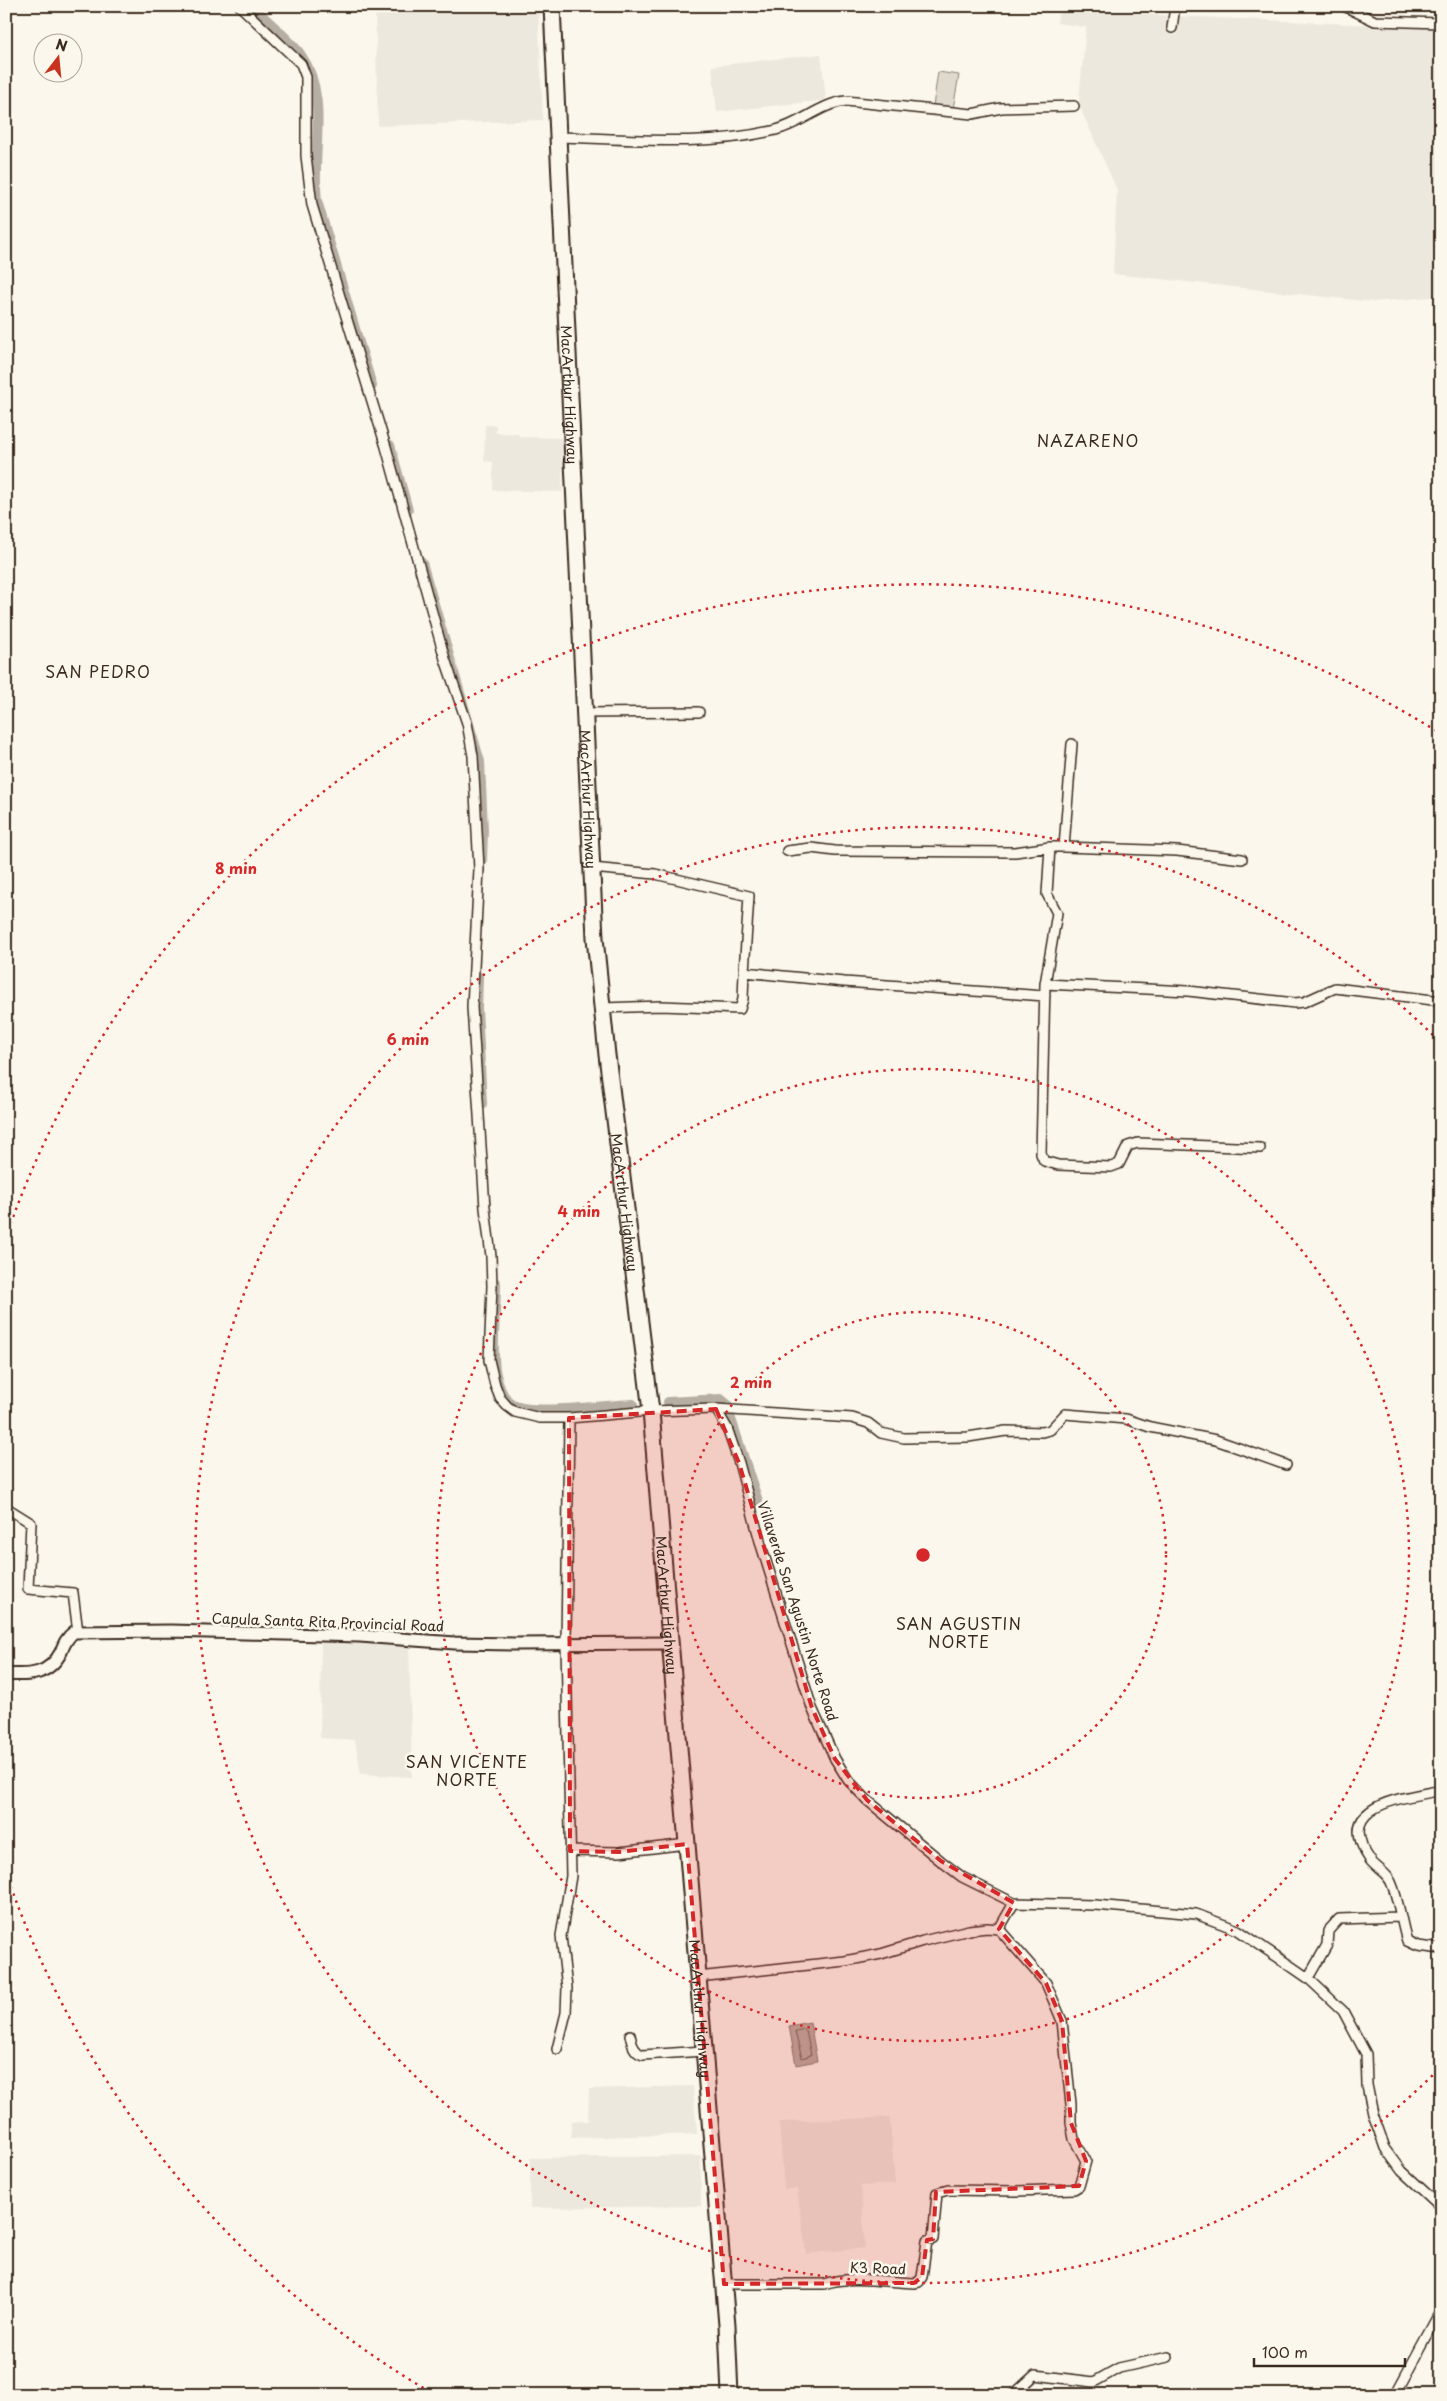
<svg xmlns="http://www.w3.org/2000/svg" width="1447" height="2401" font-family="'Playpen Sans',sans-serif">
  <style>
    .built { fill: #ede8dd }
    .green { fill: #dfd9ce; stroke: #8d8276 }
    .water { fill: #b6aea2; stroke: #85796d }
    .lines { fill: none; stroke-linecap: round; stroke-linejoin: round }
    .shore { stroke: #6c5f53; stroke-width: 1 }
    .canal { stroke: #b6aea2; stroke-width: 10 }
    .street-casing { stroke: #3b2a1e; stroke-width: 12 }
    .secondary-casing { stroke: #3b2a1e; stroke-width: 15 }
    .highway-casing { stroke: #3b2a1e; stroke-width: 19 }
    .street { stroke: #fbf7ec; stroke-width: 9 }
    .secondary { stroke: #fbf7ec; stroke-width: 11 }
    .highway { stroke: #fbf7ec; stroke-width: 15 }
    .marked { fill: #d62828; fill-opacity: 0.2; stroke: #d62828; stroke-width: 4; stroke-dasharray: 10 6; stroke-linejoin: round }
    .ring { fill: none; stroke: #d62828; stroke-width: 2.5; stroke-dasharray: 2.5 5 }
    .labels { text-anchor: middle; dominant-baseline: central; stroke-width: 5; stroke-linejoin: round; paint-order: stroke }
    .street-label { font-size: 14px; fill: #3b2a1e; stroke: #fbf7ec }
    .quarter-label { font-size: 16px; letter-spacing: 1px; fill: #3b2a1e; stroke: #fbf7ec }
    .centre { fill: #d62828; stroke: #fbf7ec; stroke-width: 2.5 }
    .ring-label { font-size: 15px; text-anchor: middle; font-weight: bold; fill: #d62828; stroke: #fbf7ec; stroke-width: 5; stroke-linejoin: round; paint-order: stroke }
  </style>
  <rect width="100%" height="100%" fill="#fbf7ec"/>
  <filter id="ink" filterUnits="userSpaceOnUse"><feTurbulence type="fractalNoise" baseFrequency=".02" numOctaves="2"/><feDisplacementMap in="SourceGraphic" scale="10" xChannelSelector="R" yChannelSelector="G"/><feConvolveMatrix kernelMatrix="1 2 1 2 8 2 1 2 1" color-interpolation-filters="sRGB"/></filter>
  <g filter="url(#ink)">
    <path class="built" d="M375 6H538L543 120 378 126Z
      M1059 8 1173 16 1441 28V296L1373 302 1113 274 1117 190 1081 110 1079 100 1086 27 1057 23Z
      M821 54 826 100 717 112 712 66Z
      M485 425H496V433L519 434V437L563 438 562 492 493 490V462L484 461Z
      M321 1636 409 1641 412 1777 361 1774 355 1740 320 1738Z
      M693 2086 697 2134 571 2138 572 2121H588L589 2089Z
      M890 2117 895 2184 861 2186 865 2248 806 2254 797 2189H784L779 2122Z
      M701 2156V2206L530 2208V2158Z"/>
    <path class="green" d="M938 72 959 75 953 109 933 106Z"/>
    <path class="water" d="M810 2022 817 2061 796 2065 789 2026Z"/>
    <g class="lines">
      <path class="shore" d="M804 2029 806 2031 811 2055 802 2058 795 2032Z"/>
      <path class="canal" d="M253 6C266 21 290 39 301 55 330 97 311 154 317 201L372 386
        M390 445 408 510
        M422 563 480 762 483 831 482 860
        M478 976 477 1009 482 1104
        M496 1283C496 1307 493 1331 494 1355 494 1370 498 1395 512 1404 529 1416 609 1405 633 1404
        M668 1402 721 1399 727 1404
        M730 1416 759 1504"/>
      <g class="street-casing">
        <path id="street" d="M240 6 301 64 306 77V156L312 205 386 447 445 659 467 723 473 756 479 869 472 1007 485 1208 491 1256 492 1286 489 1360 495 1385 500 1398 507 1406 515 1412 540 1418H569L651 1411 716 1409 727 1428 739 1463 761 1545 812 1708 835 1759 848 1780 867 1800 941 1861 962 1877 1014 1903 1095 1905 1196 1914 1238 1930 1308 1978 1343 2011 1366 2054 1367 2085 1373 2114 1385 2148 1402 2171 1441 2207
          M1344 6 1375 21 1441 23
          M1172 28 1175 6
          M558 137C630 139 706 147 776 130 801 124 820 104 846 101L972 114 1001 108 1074 106
          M584 713 699 712
          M1072 744 1064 847H1050L1047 894 1057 913 1045 984 1041 1154 1044 1161 1058 1165 1111 1167 1119 1164 1128 1146 1138 1143 1260 1148
          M1064 847 1177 851 1242 859
          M787 851 811 848 835 851 1015 852 1050 847
          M592 868 655 874 749 896 744 972 844 982 1045 996
          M1045 984 1188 991 1295 1003 1304 1002 1335 988 1441 1001
          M602 1008 661 1006 740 1009 743 999 744 972
          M716 1409 852 1418 868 1423 881 1433 904 1438 968 1437 1006 1431 1042 1432 1050 1430 1065 1414 1126 1419 1150 1427 1216 1440 1286 1465
          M7 1508 31 1523 28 1589 73 1593 78 1632
          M1441 1790C1403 1799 1332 1803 1370 1860 1376 1868 1387 1873 1391 1882 1399 1900 1401 1922 1407 1941L1418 1946 1441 1949
          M570 1851 619 1852 687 1844
          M698 1977 845 1961 881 1954 923 1941 969 1930 987 1928 999 1929 1014 1903
          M1308 1978 1327 1945 1328 1931 1339 1919 1400 1917
          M630 2035C632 2043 633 2052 643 2055L704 2051
          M557 2049 566 2013 567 1988 561 1936 571 1876 566 1644 569 1418
          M724 2284H824C848 2275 888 2282 914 2283L919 2282 922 2277 927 2241 933 2239 937 2193 948 2190 1017 2191 1074 2189 1079 2186 1086 2161 1074 2139 1071 2123V2104L1062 2021 1046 1983 999 1929
          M1013 2395 1035 2375 1094 2382 1119 2368 1168 2357
          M1395 2395 1441 2310"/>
      </g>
      <g class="secondary-casing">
        <path id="secondary" d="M6 1674C30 1676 49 1675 61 1652 64 1644 67 1637 74 1632L171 1631 360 1636 455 1643 514 1644 671 1643"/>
      </g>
      <g class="highway-casing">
        <g id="highway">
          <path id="s1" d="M552 6 595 938 607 1055 651 1411 727 2325 730 2395"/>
        </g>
      </g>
      <use href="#street" class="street"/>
      <use href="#secondary" class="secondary"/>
      <use href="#highway" class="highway"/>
    </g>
  </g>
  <path class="marked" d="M716 1409 739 1463 812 1708 835 1759 867 1800 941 1861 1014 1903 999 1929 1046 1983 1062 2021 1071 2123 1086 2161 1079 2186 936 2192 933 2239 927 2240 922 2277 914 2283 724 2284 687 1844 619 1852 570 1851 569 1418Z"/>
  <g class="ring">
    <circle cx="923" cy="1555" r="243"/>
    <circle cx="923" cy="1555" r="486"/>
    <path d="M1438 2070A728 728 0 1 1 1438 1040"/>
    <path d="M430 2392A971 971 0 0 1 8 1879M8 1231A971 971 0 0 1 1438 732"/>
  </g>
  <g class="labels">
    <g class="street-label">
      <text stroke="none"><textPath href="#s1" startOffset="389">MacArthur Highway</textPath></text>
      <text stroke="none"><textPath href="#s1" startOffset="794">MacArthur Highway</textPath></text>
      <text stroke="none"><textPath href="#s1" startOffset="1199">MacArthur Highway</textPath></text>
      <text stroke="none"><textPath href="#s1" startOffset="1604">MacArthur Highway</textPath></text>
      <text transform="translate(798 1611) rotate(72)">Villaverde San Agustin Norte Road</text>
      <text transform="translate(328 1622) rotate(2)">Capula Santa Rita Provincial Road</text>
      <text stroke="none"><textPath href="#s1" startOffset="2009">MacArthur Highway</textPath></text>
      <text transform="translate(878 2268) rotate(2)">K3 Road</text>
    </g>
    <g class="quarter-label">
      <text x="1088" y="440">NAZARENO</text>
      <text x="98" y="671">SAN PEDRO</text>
      <text x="959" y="1623">SAN AGUSTIN<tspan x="959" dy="18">NORTE</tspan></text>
      <text x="467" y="1761">SAN VICENTE<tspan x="467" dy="18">NORTE</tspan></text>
    </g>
  </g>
  <circle cx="923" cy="1555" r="8" class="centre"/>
  <g class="ring-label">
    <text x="236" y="874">8 min</text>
    <text x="408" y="1045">6 min</text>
    <text x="579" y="1217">4 min</text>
    <text x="751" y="1388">2 min</text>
  </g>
  <rect width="1447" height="2401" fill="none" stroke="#fbf7ec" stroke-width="25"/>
  <rect x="12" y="12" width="1422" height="2376" fill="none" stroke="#3b2a1e" stroke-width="2" filter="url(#ink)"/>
  <g transform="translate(58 58) rotate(16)"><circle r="24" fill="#fbf7ec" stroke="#aea59a"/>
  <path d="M0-4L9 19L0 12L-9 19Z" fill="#c8321e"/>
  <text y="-8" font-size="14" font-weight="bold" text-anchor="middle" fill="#3b2a1e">N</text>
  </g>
  <path d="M1254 2358v8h151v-8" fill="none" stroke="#3b2a1e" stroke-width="2.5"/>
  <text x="1262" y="2358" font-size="15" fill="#3b2a1e" stroke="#fbf7ec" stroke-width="4" paint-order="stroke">100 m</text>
</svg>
